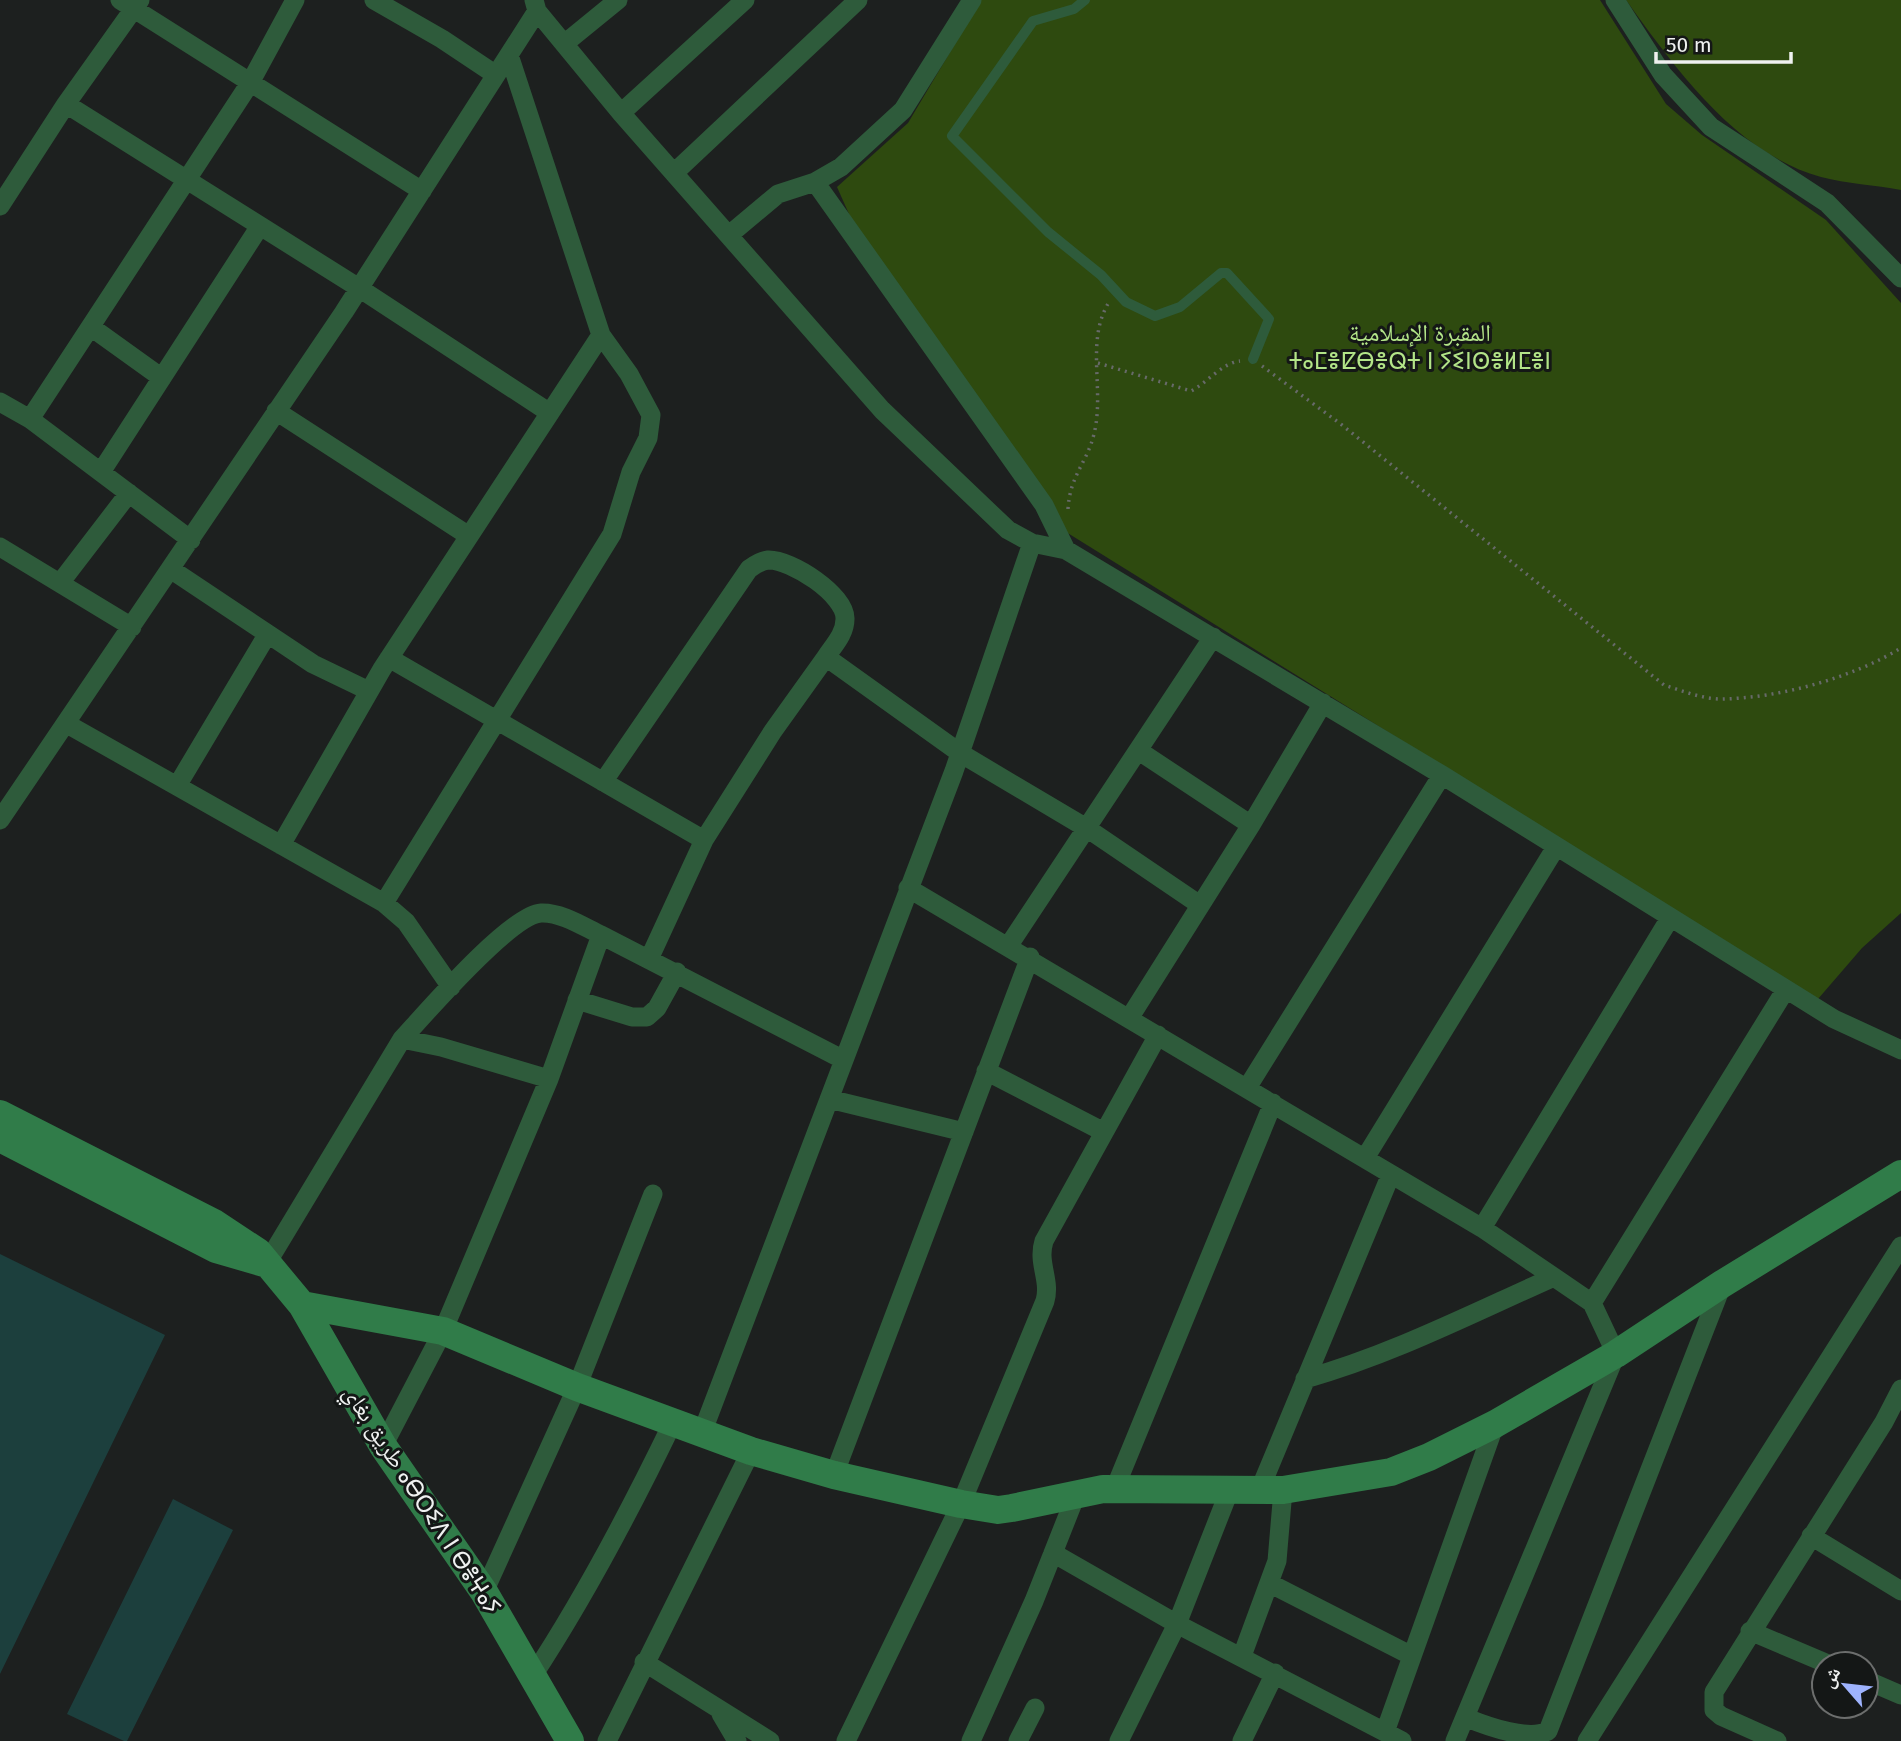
<svg xmlns="http://www.w3.org/2000/svg" width="1901" height="1741" font-family="'Fira Sans','Noto Naskh Arabic','Noto Sans Tifinagh',sans-serif">
  <style>
    .green { fill: #2e4a0f }
    .building { fill: #1c3f3d }
    .lines { fill: none; stroke-linecap: round; stroke-linejoin: round }
    .path { stroke: #676a69; stroke-width: 3.5; stroke-dasharray: 2 5; stroke-linecap: butt }
    .lane { stroke: #2e5b3b; stroke-width: 10 }
    .street { stroke: #2e5b3b; stroke-width: 19 }
    .secondary { stroke: #307c49; stroke-width: 28 }
    .labels { text-anchor: middle; dominant-baseline: central; stroke-width: 6; stroke-linejoin: round; paint-order: stroke }
    .park-label { font-size: 24px; fill: #b3e588; stroke: #141716 }
    .street-label { font-size: 24px; fill: #eff1f0; stroke: #141716 }
  </style>
  <rect width="100%" height="100%" fill="#1d201f"/>
  <path class="green" d="M981 0H1600L1666 104 1702 135 1826 220 1901 303V913L1862 948 1818 999 1066 532 865 250 837 187 908 123Z
    M1626 0H1901V190C1875 185 1847 184 1821 177 1735 153 1676 69 1626 0Z"/>
  <path class="building" d="M0 1254 165 1335 0 1674Z
    M173 1499 233 1530 127 1741H124L67 1714Z"/>
  <g class="lines">
    <path class="path" d="M1098 363 1191 391C1207 383 1222 363 1240 361
      M1262 366 1342 425 1664 685C1683 691 1702 699 1722 699 1779 698 1852 678 1901 648
      M1068 509C1070 475 1087 463 1094 434 1105 390 1085 341 1109 302"/>
    <path class="lane" d="M1085 0 1074 9 1033 21 952 136 1048 232 1101 275 1126 302 1155 316 1180 307 1221 273H1227L1269 319 1253 359"/>
    <path class="street" d="M120 0 422 191
      M374 0 442 39 496 75
      M534 0 537 11 621 113 882 410 1008 530 1032 543 1066 550 1442 775 1834 1019 1901 1050
      M972 0 903 110 841 167 815 182 1044 505 1066 550
      M1615 0 1663 75 1711 127 1827 203 1901 278
      M564 44 618 0
      M66 104 359 288 550 413
      M621 113 745 0
      M674 173 858 0
      M0 206 66 104 140 0
      M729 235 778 194 815 182
      M91 327 162 378
      M0 402 30 419 191 540
      M276 411 469 536
      M30 419 250 83 295 0
      M101 472 260 226
      M0 547 132 627
      M172 570 313 664 369 691
      M60 583 129 493
      M389 658 704 840 650 957
      M67 724 384 903 406 922 451 987
      M1139 751 1251 825
      M603 782 749 569C755 565 760 561 768 560 791 559 846 595 845 619 845 634 834 645 826 657
      M177 786 267 635
      M0 820 344 312 537 11
      M704 840 773 731 826 657 960 753 1088 829 1200 905
      M281 845 382 669 601 335 509 55
      M908 888 1482 1228 1592 1303 1616 1354 1455 1741
      M384 903 612 534 631 472 648 438 651 415 629 374 601 335
      M1009 945 1213 637
      M577 1000 632 1017H647L657 1008 677 972
      M1130 1017 1251 825 1323 703
      M402 1039C426 1013 510 915 541 913 561 912 584 927 601 935
      M986 1071 1104 1132
      M1247 1088 1442 775
      M829 1099 964 1132
      M1365 1158 1556 847
      M1482 1228 1670 918
      M267 1263 402 1039 441 1047 549 1079
      M1592 1303 1786 989
      M1305 1379C1391 1355 1473 1313 1554 1277
      M702 1433 954 771 1032 543
      M383 1446 443 1331 549 1079 601 935 844 1060
      M834 1475 1030 957
      M1115 1488 1273 1103
      M1260 1489 1391 1174
      M1811 1536 1901 1591
      M1053 1553 1177 1624 1402 1741
      M1269 1583 1412 1656
      M484 1592 577 1387 653 1194
      M1750 1631 1828 1664
      M1242 1656 1277 1561 1283 1490
      M644 1662 770 1741
      M532 1677C586 1595 630 1511 673 1422
      M1866 1680 1901 1695
      M721 1714 737 1741
      M1467 1718C1489 1727 1529 1741 1548 1731L1722 1285
      M1385 1732 1495 1424
      M607 1741 751 1451
      M846 1741 961 1504 1045 1301C1051 1280 1037 1263 1044 1241L1158 1035
      M971 1741 1034 1601 1076 1495
      M1018 1741 1035 1708
      M1119 1741 1177 1624 1230 1489
      M1242 1741 1275 1673
      M1587 1741 1901 1246
      M1777 1741 1721 1716 1714 1710V1692L1884 1422 1901 1389"/>
    <path class="secondary" d="M0 1114 214 1223 258 1252 302 1305 383 1446 484 1592 570 1741
      M0 1138 216 1249 264 1263
      M302 1305 443 1331 577 1387 751 1451 834 1475 961 1504 998 1510 1012 1508 1103 1489 1283 1490 1391 1472 1429 1457 1495 1424 1616 1354 1722 1284 1901 1174"/>
  </g>
  <g class="labels">
    <g class="park-label">
      <text x="1420" y="333">المقبرة الإسلامية<tspan x="1420" dy="28">ⵜⴰⵎⴻⵇⴱⴻⵕⵜ ⵏ ⵢⵉⵏⵙⴻⵍⵎⴻⵏ</tspan></text>
    </g>
    <g class="street-label">
      <text transform="translate(422 1500) rotate(57)">طريق بغاي ⴰⴱⵔⵉⴷ ⵏ ⴱⴻⵖⴰⵢ</text>
    </g>
  </g>
  <g transform="translate(1845 1685) rotate(298)"><circle r="33" fill="#141716" stroke="#6c6e6d" stroke-width="2"/>
  <path d="M0-5L12 26L0 18L-12 26Z" fill="#9eb3fd"/>
  <text y="-10" font-size="19" font-weight="bold" text-anchor="middle" fill="#eff1f0">ش</text>
  </g>
  <path d="M1656 52v10h135v-10" fill="none" stroke="#eff1f0" stroke-width="3.5"/>
  <text x="1666" y="52" font-size="21" fill="#eff1f0" stroke="#141716" stroke-width="5" paint-order="stroke">50 m</text>
</svg>
